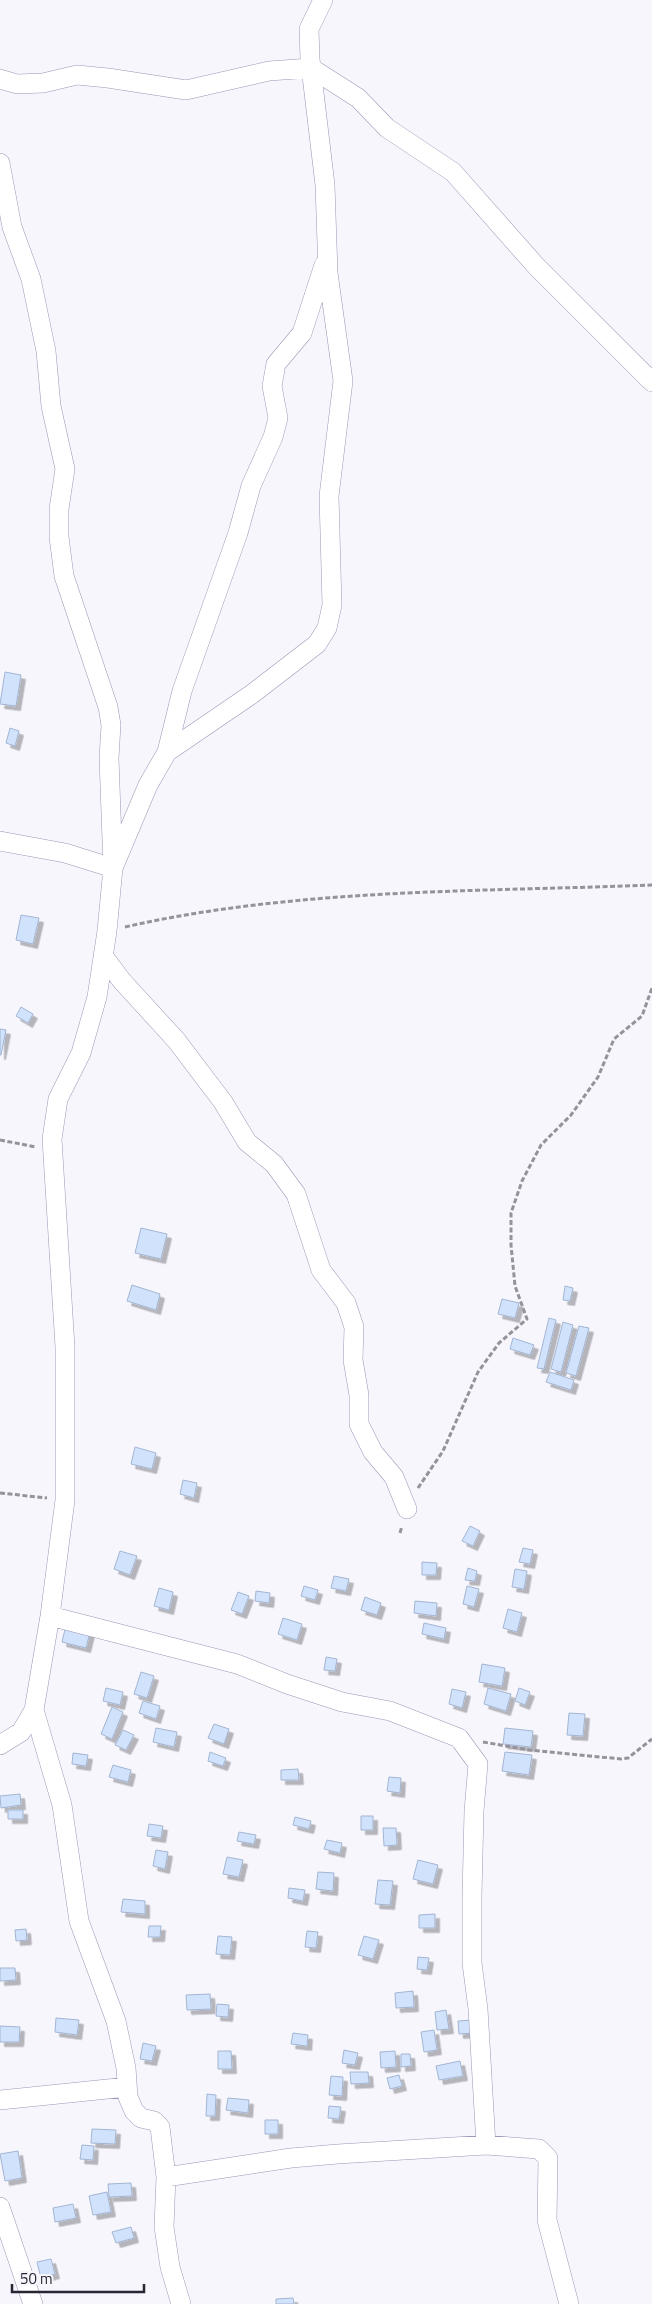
<svg xmlns="http://www.w3.org/2000/svg" width="652" height="2304" font-family="'Titillium Web',sans-serif">
  <style>
    .building { fill: #d1e2fc; stroke: #a2b5d1; filter: url(#shadow) }
    .lines { fill: none; stroke-linecap: round; stroke-linejoin: round }
    .minor-casing { stroke: #9b97b6; stroke-width: 20 }
    .path { stroke: #94939c; stroke-width: 3; stroke-dasharray: 5 2.5; stroke-linecap: butt }
    .minor { stroke: #fff; stroke-width: 19 }
  </style>
  <defs>
    <filter id="shadow"><feDropShadow dx="4.5" dy="4.5" stdDeviation="0" flood-color="#0004"/></filter>
  </defs>
  <rect width="100%" height="100%" fill="#f7f6fd"/>
  <path class="building" d="M5 672 21 675 16 706 0 704Z
    M10 728 19 731 15 746 6 743Z
    M21 915 39 918 33 944 16 940Z
    M21 1007 33 1014 28 1023 16 1016Z
    M0 1029 6 1030 1 1055H0Z
    M141 1228 167 1234 161 1259 135 1253Z
    M132 1285 160 1294 156 1310 127 1301Z
    M565 1286 573 1288 570 1301 563 1300Z
    M502 1299 519 1303 515 1318 498 1314Z
    M549 1318 556 1320 544 1369 537 1368Z
    M563 1322 573 1325 561 1372 551 1369Z
    M579 1326 589 1328 576 1376 566 1373Z
    M513 1338 534 1345 530 1355 510 1349Z
    M550 1372 574 1380 571 1390 546 1382Z
    M135 1447 156 1453 152 1469 131 1464Z
    M183 1480 197 1483 194 1498 180 1494Z
    M470 1526 480 1531 473 1546 462 1541Z
    M523 1548 533 1550 530 1564 519 1562Z
    M120 1551 137 1556 130 1575 114 1569Z
    M422 1562 437 1563 436 1575H422Z
    M468 1568 477 1571 475 1581 465 1580Z
    M515 1569 527 1571 524 1589 512 1587Z
    M334 1576 349 1579 346 1591 331 1588Z
    M304 1586 318 1590 315 1600 301 1596Z
    M467 1586 479 1589 474 1607 463 1604Z
    M159 1588 173 1592 169 1610 154 1606Z
    M256 1591 270 1593 269 1603 255 1601Z
    M238 1592 249 1596 242 1614 231 1610Z
    M365 1597 381 1603 377 1615 361 1610Z
    M415 1601 437 1603 436 1616 414 1613Z
    M508 1609 522 1613 517 1632 503 1628Z
    M283 1618 302 1624 297 1640 278 1634Z
    M424 1623 446 1628 444 1639 422 1634Z
    M66 1625 90 1632 86 1648 62 1642Z
    M326 1657 337 1659 335 1671 324 1670Z
    M482 1664 505 1668 502 1686 479 1682Z
    M141 1672 154 1676 147 1698 134 1694Z
    M106 1688 123 1692 120 1705 103 1701Z
    M488 1688 511 1694 506 1711 484 1704Z
    M519 1688 530 1692 525 1705 515 1701Z
    M452 1689 466 1692 462 1708 449 1704Z
    M143 1701 160 1706 156 1719 139 1713Z
    M112 1707 123 1712 112 1739 101 1734Z
    M569 1713 585 1714 583 1736 567 1735Z
    M214 1724 229 1729 224 1744 208 1738Z
    M156 1728 177 1732 174 1747 153 1742Z
    M505 1728 533 1731 531 1747 503 1744Z
    M123 1730 134 1735 126 1750 115 1745Z
    M210 1752 226 1758 223 1766 208 1761Z
    M505 1752 532 1755 529 1775 502 1771Z
    M73 1753 88 1755 86 1766 72 1764Z
    M113 1765 131 1770 128 1782 109 1777Z
    M298 1769 299 1780H281V1770Z
    M389 1777 401 1778 400 1793 387 1791Z
    M20 1794 21 1805 1 1808 0 1796Z
    M8 1810H23V1819H8Z
    M361 1816H373V1830H361Z
    M295 1817 311 1821 309 1829 293 1825Z
    M149 1824 163 1826 161 1838 147 1836Z
    M383 1828H396L397 1845 384 1846Z
    M239 1832 256 1835 254 1844 237 1841Z
    M327 1840 342 1843 340 1853 324 1849Z
    M156 1850 168 1852 165 1869 153 1866Z
    M227 1857 243 1860 239 1877 223 1874Z
    M418 1860 438 1865 433 1884 413 1879Z
    M318 1872 334 1873 333 1891 316 1889Z
    M378 1880 393 1881 390 1905 375 1904Z
    M289 1888 305 1890 303 1901 288 1898Z
    M123 1899 145 1901V1914L121 1912Z
    M435 1914V1928H419V1915Z
    M149 1926H161L160 1937H148Z
    M26 1929 27 1940 16 1941 15 1930Z
    M307 1931 318 1932 316 1948 305 1947Z
    M218 1936 232 1937 230 1955 216 1954Z
    M364 1936 379 1940 373 1959 358 1955Z
    M418 1957 429 1958 427 1970 417 1969Z
    M0 1968H15L16 1980 0 1981Z
    M413 1991 414 2007 396 2008 395 1993Z
    M210 1994 211 2009 187 2010 186 1995Z
    M217 2004 229 2005 228 2017 216 2016Z
    M446 2010 449 2029 437 2030 435 2012Z
    M56 2018 79 2020 77 2035 55 2032Z
    M473 2020V2033L459 2034 458 2021Z
    M0 2026 20 2027 19 2042H0Z
    M434 2030 437 2050 424 2052 421 2032Z
    M293 2033 308 2035 307 2046 291 2044Z
    M143 2043 156 2046 152 2061 140 2059Z
    M344 2050 358 2053 355 2065 342 2063Z
    M218 2051H231L232 2069H218Z
    M395 2051 396 2067 381 2068 380 2052Z
    M401 2054H410L411 2066 401 2067Z
    M460 2061 463 2076 439 2080 436 2066Z
    M350 2072H368L369 2083 351 2084Z
    M399 2075 402 2086 390 2089 387 2078Z
    M331 2076 343 2077 342 2096 329 2095Z
    M207 2094 216 2095 215 2116H206Z
    M228 2098 249 2100 248 2113 226 2110Z
    M329 2106 341 2107 339 2119 328 2118Z
    M265 2120H278V2134H265Z
    M92 2129 116 2130 115 2144 91 2143Z
    M82 2145 94 2146 93 2160 80 2159Z
    M18 2151 22 2178 5 2181 0 2154Z
    M131 2183 132 2196 109 2197 108 2184Z
    M107 2192 111 2212 93 2215 89 2196Z
    M73 2204 76 2218 55 2222 53 2208Z
    M131 2227 134 2238 116 2243 112 2232Z
    M51 2259 55 2274 41 2278 37 2262Z
    M293 2298 294 2304H276V2299Z"/>
  <g class="lines">
    <g class="minor-casing">
      <path id="minor" d="M0 79 17 84 43 83 77 75 108 78 186 90 269 71 311 68 358 98 387 128 453 172 536 266 652 382
        M0 163 12 227 31 279 46 351 51 406 65 469 59 509V537L64 576 108 707 111 725 109 758 113 868 65 853 0 841
        M167 752 182 691 238 533 251 486 273 437 278 418 272 386 276 364 302 333 324 265
        M104 957 122 981 176 1040 223 1102 247 1142 274 1164 296 1194 321 1270 346 1303 354 1327 353 1360 359 1395V1424L373 1452 394 1477 407 1509
        M50 1616 237 1664 287 1684 342 1702 390 1711 459 1738 478 1764 474 1811 472 1896V1963L478 2009 486 2145
        M34 1710 62 1805 79 1921 116 2021 126 2068 128 2097 134 2111 141 2118 154 2121 160 2127 166 2177 164 2227 170 2267 181 2304
        M0 1745 21 1732 34 1710 50 1616 65 1500V1347L52 1139 58 1099 81 1053 97 997 107 931 113 868 148 785 167 752 252 694 317 644 327 628 332 605 329 496 343 381 328 273 325 185 310 59 309 29 323 0
        M0 2100 127 2087
        M166 2177 291 2158 338 2154 486 2145 539 2149 548 2158 547 2220 569 2304
        M0 2207 33 2304"/>
    </g>
    <path class="path" d="M125 927C297 888 476 892 652 885
      M0 1140 36 1147
      M418 1488 443 1451 478 1372 499 1343 527 1319 515 1286 511 1245V1213L522 1181 541 1145 571 1115 598 1077 614 1039 642 1016 652 988
      M0 1493 47 1498
      M400 1533 402 1526
      M483 1742 529 1750 621 1759 628 1758 652 1739"/>
    <use href="#minor" class="minor"/>
  </g>
  <path d="M12 2284v8h132v-8" fill="none" stroke="#272632" stroke-width="2.5"/>
  <text x="20" y="2284" font-size="15" fill="#272632" stroke="#f7f6fd" stroke-width="4" paint-order="stroke">50 m</text>
</svg>
